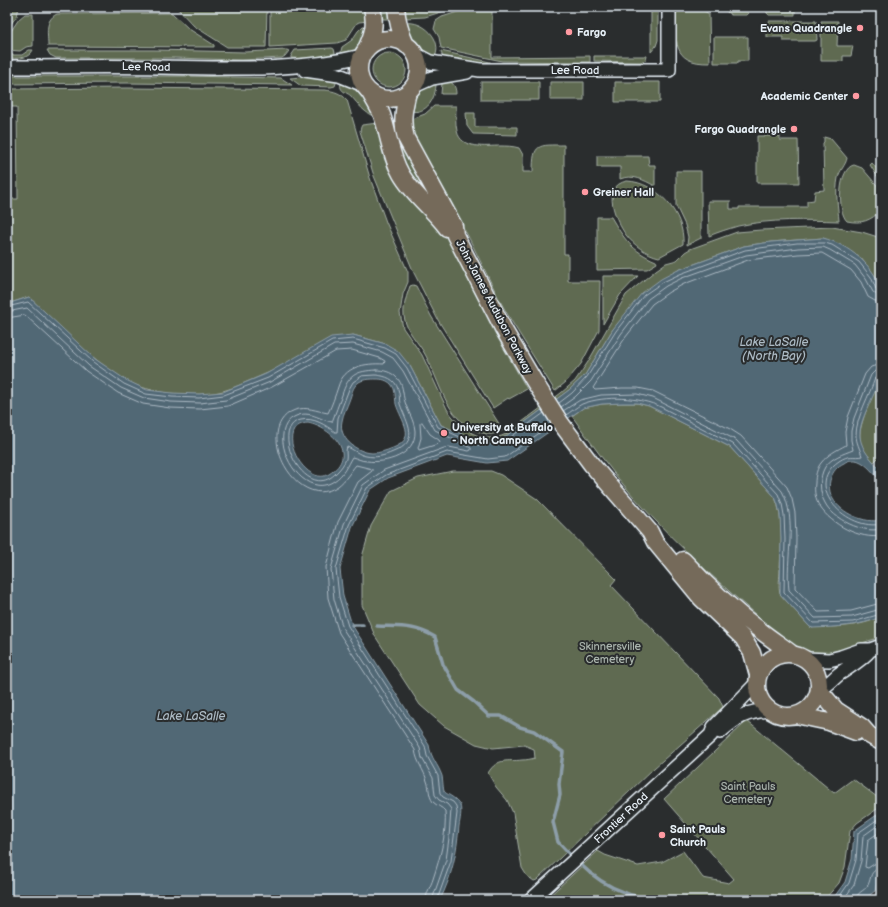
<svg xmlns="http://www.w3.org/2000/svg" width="888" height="907" font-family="'Balsamiq Sans',sans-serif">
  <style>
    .green { fill: #5f6a51; stroke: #a4aea4 }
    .water { fill: #516775; stroke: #8d9ea9; fill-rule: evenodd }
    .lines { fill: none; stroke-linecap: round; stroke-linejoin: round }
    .shore { stroke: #acbac4; stroke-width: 1 }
    .stream { stroke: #8d9ea9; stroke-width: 3.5 }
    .minor-casing { stroke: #e8f1f8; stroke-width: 16 }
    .major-casing { stroke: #e8f1f8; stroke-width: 19 }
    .minor { stroke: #2a2d2e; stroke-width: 13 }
    .major { stroke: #746a5a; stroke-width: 16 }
    .poi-dot { fill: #ff9aa2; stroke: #2a2d2e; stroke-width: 1.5 }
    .labels { text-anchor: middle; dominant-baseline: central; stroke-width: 4; stroke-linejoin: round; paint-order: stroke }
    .poi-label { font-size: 11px; font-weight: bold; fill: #e8f1f8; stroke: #2a2d2e; text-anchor: start }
    .street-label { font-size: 11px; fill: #e8f1f8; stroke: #2a2d2e }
    .park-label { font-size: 11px; fill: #aab4ad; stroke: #2a2d2e }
    .water-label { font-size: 12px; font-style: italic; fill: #acbac4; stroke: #2a2d2e }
  </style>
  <rect width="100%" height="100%" fill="#2a2d2e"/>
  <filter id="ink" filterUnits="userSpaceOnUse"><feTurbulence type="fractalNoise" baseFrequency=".025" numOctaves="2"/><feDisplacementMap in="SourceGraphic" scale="8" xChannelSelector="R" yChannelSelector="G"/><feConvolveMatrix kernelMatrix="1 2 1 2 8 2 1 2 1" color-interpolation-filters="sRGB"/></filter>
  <g filter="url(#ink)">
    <path class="green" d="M7 7H19L17 16 7 29Z
      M176 7H267L266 47H227L194 26Z
      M270 7H368V21L359 22 357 23 346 40 337 43 270 47Z
      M377 7H392L393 19H379Z
      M401 7H457L425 17 405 18Z
      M473 7H492V57L590 56V62L502 61 441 48 439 37 434 29 436 21 442 17Z
      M651 7H658V40L656 46 651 52Z
      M726 7H750V11L746 15H731L727 12Z
      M766 7H790V9H795V15H769L767 13Z
      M676 10H703L709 14 710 63C671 64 676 40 676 10Z
      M172 13 189 29 214 45V47L48 46C48 35 44 20 57 14Z
      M25 14H33V46L26 47 20 51 7 50V37L19 19Z
      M769 21H816L817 40 815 41H783V37H767V23Z
      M821 21H838L837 46H853L851 56H843V61H821Z
      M405 23C424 20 443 40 435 57 416 50 412 41 405 23Z
      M363 26H366C362 44 362 50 342 55L341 51 342 47 352 40 358 31Z
      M714 37H748V61H738V63H714Z
      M332 48 334 49 336 57 311 59 291 58V56L295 50Z
      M29 50H33C28 60 17 58 7 58V55H22Z
      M47 50H154L245 52 287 50 289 51 285 56 282 58 241 60 174 58H56L50 55Z
      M441 51 490 62 494 64 443 59Z
      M372 70a17 17 0 1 1 34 0a17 17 0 1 1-34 0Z
      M594 56H647L646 60 640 62 594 61Z
      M7 76H184L281 78 292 85 127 83 7 84Z
      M313 76 337 80 335 86 331 87 301 86 290 78Z
      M443 80C452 81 456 85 456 94H441L442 83Z
      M341 82C359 90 368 100 376 117 365 114 358 104 351 96 348 93 342 92 341 88 340 86 341 84 341 82Z
      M481 82H539V100H481Z
      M550 82H584V100H550Z
      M615 82H660V102H615Z
      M436 83C436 98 427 115 410 111 415 94 418 89 436 83Z
      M127 88 325 90C334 91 341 93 347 100L370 178 386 222 408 272V282L403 294 400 313 403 328 422 355 447 409C459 428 483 446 506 434L561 393 575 381 588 362 626 295 656 270 666 263 677 260 685 252 690 249 737 232 761 230 832 227 862 232 881 238V291L874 275 861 258 833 242 823 238 771 242 744 246 678 270 613 329 585 375 569 390 502 439 482 443 441 425 410 366 386 344 353 335C321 349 289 364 256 378 246 382 234 388 223 391 197 398 148 394 125 380 89 358 59 326 29 297L7 304V199H18L17 107H7V89Z
      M434 106H456C456 114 455 123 457 131 461 150 486 146 500 146 506 146 513 146 519 148L523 155V172H533C533 143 538 145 564 145V254H568V281H600L599 330 581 364 566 382 555 391 512 322 500 301 468 236 416 144 409 120 425 114Z
      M466 113H475V127H517V135L473 134 467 126Z
      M389 122H398L438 206 406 173Z
      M378 123 439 226 449 241 495 333 527 389 509 399 508 398 493 408 438 320 414 273 374 176 360 131 361 127 362 125Z
      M757 136H780V140H798L799 183H757Z
      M824 137 831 139 847 158C846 165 839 171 838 178 835 192 838 207 839 221 807 220 770 219 738 226 728 229 718 232 709 236L708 201H730V209H739V207H807V201L814 200 815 191 824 190 823 143 824 142Z
      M597 156H648L649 165H655V186C644 180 633 174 620 179V167H597Z
      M872 163 878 170H881V182L870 165Z
      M854 165 862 168 881 190V210C871 221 861 224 847 221 837 212 838 168 854 165Z
      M676 171H701V238L687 245 688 237 685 225 676 206Z
      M627 181C657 182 685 214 683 244L659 257C646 254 634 245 626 235 616 221 600 186 627 181Z
      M597 217H611C624 239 632 251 656 261L657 263 647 269 597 270Z
      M603 276H638L620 295 603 324Z
      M413 285 416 286 431 316 503 430C494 436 486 435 477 431 446 419 440 382 426 356 419 342 406 332 404 316 403 305 407 295 410 286Z
      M881 373V455L874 462C867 455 861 448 860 438 858 424 876 389 881 373Z
      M622 403H637L649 406 730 447 775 497C784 519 781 545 780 569 780 577 778 586 780 594L810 627C815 628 820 627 826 627 845 627 863 625 881 617V637L827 654H805L795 649C739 600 682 552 633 496 611 471 591 443 572 416L583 408 602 404Z
      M453 471H491L501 475 537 499 616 579 611 585 719 698 723 707 654 768 537 880 534 881 527 876 522 868 513 813 507 800 496 787 488 773C498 757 507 762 522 760 527 760 531 759 535 758L534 749 524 745 493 748 476 744 444 726 420 705 375 636 362 605V557L371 526 391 491 418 478Z
      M747 721 834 793 853 779 881 800 880 807 857 823 850 831 845 867 839 883 824 900H545L598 851 605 855 638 866 662 862 683 851 703 878 729 883 734 879 664 799Z"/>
    <path class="water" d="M823 238C847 244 876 266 881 291 883 301 881 323 881 334 881 347 883 361 881 374 878 392 858 419 860 437 862 451 872 460 881 470V481C875 475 867 464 859 461 854 459 848 460 844 463 831 469 825 486 833 499 841 513 865 524 881 520V617C859 626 837 627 813 628L810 627 780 594 781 539 780 515 778 505 775 497 730 447 649 406 637 403H622L602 404 583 408 507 461 487 463 447 456 388 478 370 490 352 527 340 569 343 596 352 625 429 745C431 759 438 764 442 776 443 781 443 788 444 791 445 794 456 797 460 805 462 811 460 820 459 826 457 852 452 876 440 900H7V304L29 297 95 359 126 380 147 390 172 393 199 394 223 392 266 374 331 337 353 335 386 344 398 351 410 366 441 425 482 443 502 439 569 390 585 375 613 329 642 293 661 279 678 270 744 246 771 242ZM377 379C382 379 387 380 391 384 396 389 395 398 396 404 401 421 418 438 393 448 385 451 380 453 372 453 356 452 338 438 342 421 343 414 347 407 349 401 352 394 352 387 359 382 364 379 371 379 377 379ZM308 423C332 428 359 455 329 474 305 489 271 425 308 423Z
      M881 812V878L878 879 875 891 863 900H832L845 882 852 859 854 831Z"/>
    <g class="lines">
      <path class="shore" d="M881 302 875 301 868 297 861 282 851 270 822 253 798 254 748 260 684 284 669 292 652 304 625 338 593 388 595 390 622 388H638L653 391 730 429 741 436 787 487 792 499 795 513 796 538 795 588 818 612 851 611 881 603
        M7 307 28 302 93 362 124 384 146 394 172 397 199 398 224 395 268 378 332 341 353 339 385 348 396 354 407 368 438 427 480 446 504 442 544 413
        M7 312 27 308 89 366 121 388 144 398 171 402 200 403 226 400 270 382 334 345 353 344 382 352 393 358 403 371 435 430 471 448V450L469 451 449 447 444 448 384 470 363 485 344 524 331 569 334 599 343 629 420 748 422 758 433 778 435 795 439 800 447 804 451 809 449 838 446 860 432 900
        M7 318 25 315 86 371 118 393 143 404 170 408 200 409 228 406 272 387 336 351 352 350 380 358 385 361 384 364C365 363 344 366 338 387 335 396 332 405 328 413 316 411 307 406 295 410 251 426 296 515 338 486 346 480 350 472 356 465L372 469V471L358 482 338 522 326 567 328 598 339 633 415 750C417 763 424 770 427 781 430 789 428 795 433 802 437 806 442 807 445 811 447 833 440 858 433 879 431 886 426 892 426 900
        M881 364 871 367 865 374 848 417 845 432 846 445C837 450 828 454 821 463 817 468 815 476 815 483 814 491 815 500 820 507 831 524 860 540 881 536
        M376 370C384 370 391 372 396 377 404 384 402 393 405 402 408 412 414 420 415 431 416 455 386 464 367 461 361 461 357 458 352 457 347 465 344 475 334 481 300 504 262 430 296 416 310 410 320 420 332 422 335 413 339 404 342 395 348 375 356 371 376 370Z
        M881 370 875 371 871 375 854 418 851 431V440L853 450C843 454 832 457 825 467 819 477 819 493 825 503 833 519 863 534 881 529
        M376 375C386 376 395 379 398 389 400 394 399 399 400 404 407 424 421 441 393 452 384 456 376 458 366 456 359 455 353 449 347 447 345 451 347 455 346 459 344 464 341 468 337 472 306 507 267 426 301 420 314 417 325 425 335 432H337L338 418 349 389 353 382 362 376Z
        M881 375H878L875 378C870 395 856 417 856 435 856 442 860 449 862 456 854 458 849 454 839 461 801 487 849 532 881 524
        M559 403 572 393 587 377 616 331 644 295 663 282 680 274 745 250 797 243H825L832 245 859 262 871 277 876 289 881 291
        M561 407 575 397 591 381 621 334 648 299 666 286 682 278 746 255 798 248 823 247 830 250 855 265 866 279 873 292 877 295 881 296
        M563 411 580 400 601 395 637 394 653 398 736 440 782 491C798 520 785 559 789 590L815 618 852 617 881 609
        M566 415C571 412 576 407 582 404 605 395 640 397 661 407L733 444 778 494 782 504 784 515 785 539 784 592 813 623 853 622 881 614
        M422 422 430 434 439 440 440 442 438 444 419 450 418 448 421 438 420 424Z
        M881 831 868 840 865 867 868 868 874 864 881 863
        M437 900 451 861 457 813 456 806 453 802 443 797 440 793 438 776 427 756 425 746 348 626 339 597 336 569 349 525 367 488 386 475 447 452 488 459 505 457 551 425
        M837 900 849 883 856 860 858 833 881 817
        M843 900 854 885 861 861 863 836 881 823
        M856 900C857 891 864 892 868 885 872 877 869 870 881 869"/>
      <path class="stream" d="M352 625H363
        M377 626C401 627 414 625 435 637L443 664 458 690 474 702 489 716H501L520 727 534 731 563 752 559 784 560 795 553 822 558 842 573 858
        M578 862C591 875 608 887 626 893 636 897 647 898 657 900"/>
      <g class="minor-casing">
        <path id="minor" d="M415 54 430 62 480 70H669V7
          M7 67C58 67 109 66 159 67 227 68 296 72 362 56
          M305 70 339 75 364 85
          M414 86 432 78 467 72
          M806 659 829 660 841 657 861 650H870L881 646
          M819 690C827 686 832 680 839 674 850 666 862 660 870 650
          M720 732C738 716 746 712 770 710
          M531 900 711 735 714 727 756 684"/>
      </g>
      <g class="major-casing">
        <path id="major" d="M396 7C397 21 400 32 406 45
          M359 69a30 30 0 1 1 60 0a30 30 0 1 1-60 0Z
          M365 51C373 35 376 25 372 7
          M408 92C404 108 401 122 406 138L454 226 455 235 504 330 534 381 560 422 592 465 650 532 655 542 701 598 743 638 752 653 758 675
          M370 93C374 100 379 108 382 115 389 135 390 155 401 174 413 195 433 209 447 228
          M683 560C707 586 733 610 761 631 771 639 782 646 791 653
          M757 685a31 31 0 1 1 62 0a31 31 0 1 1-62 0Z
          M819 690 836 710 862 727 869 735 881 742
          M796 715 829 722 856 732"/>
      </g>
      <use href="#minor" class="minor"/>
      <use href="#major" class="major"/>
    </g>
  </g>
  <g class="poi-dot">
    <circle cx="860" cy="28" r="4"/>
    <circle cx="569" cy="32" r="4"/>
    <circle cx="856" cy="96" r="4"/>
    <circle cx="794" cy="129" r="4"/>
    <circle cx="585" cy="192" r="4"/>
    <circle cx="444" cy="433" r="4"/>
    <circle cx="662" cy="835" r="4"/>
  </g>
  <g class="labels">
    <g class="poi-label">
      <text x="852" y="28" text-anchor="end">Evans Quadrangle</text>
      <text x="577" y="32">Fargo</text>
      <text x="848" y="96" text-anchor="end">Academic Center</text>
      <text x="786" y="129" text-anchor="end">Fargo Quadrangle</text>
      <text x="593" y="192">Greiner Hall</text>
      <text x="452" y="427">University at Buffalo<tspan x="452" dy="13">- North Campus</tspan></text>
      <text x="670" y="829">Saint Pauls<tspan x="670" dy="13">Church</tspan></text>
    </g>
    <g class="street-label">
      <text transform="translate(146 67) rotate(1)">Lee Road</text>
      <text x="575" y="70">Lee Road</text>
      <text transform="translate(494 307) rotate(62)">John James Audubon Parkway</text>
      <text transform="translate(621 818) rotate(-43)">Frontier Road</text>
    </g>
    <g class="park-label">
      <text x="610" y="646">Skinnersville<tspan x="610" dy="13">Cemetery</tspan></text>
      <text x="748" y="786">Saint Pauls<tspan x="748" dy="13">Cemetery</tspan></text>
    </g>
    <g class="water-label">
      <text x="774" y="342">Lake LaSalle<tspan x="774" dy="14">(North Bay)</tspan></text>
      <text x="191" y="716">Lake LaSalle</text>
    </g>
  </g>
  <rect width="888" height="907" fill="none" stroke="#2a2d2e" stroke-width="24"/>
  <rect x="12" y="12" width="864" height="883" fill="none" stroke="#e8f1f8" stroke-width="1.5" filter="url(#ink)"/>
</svg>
